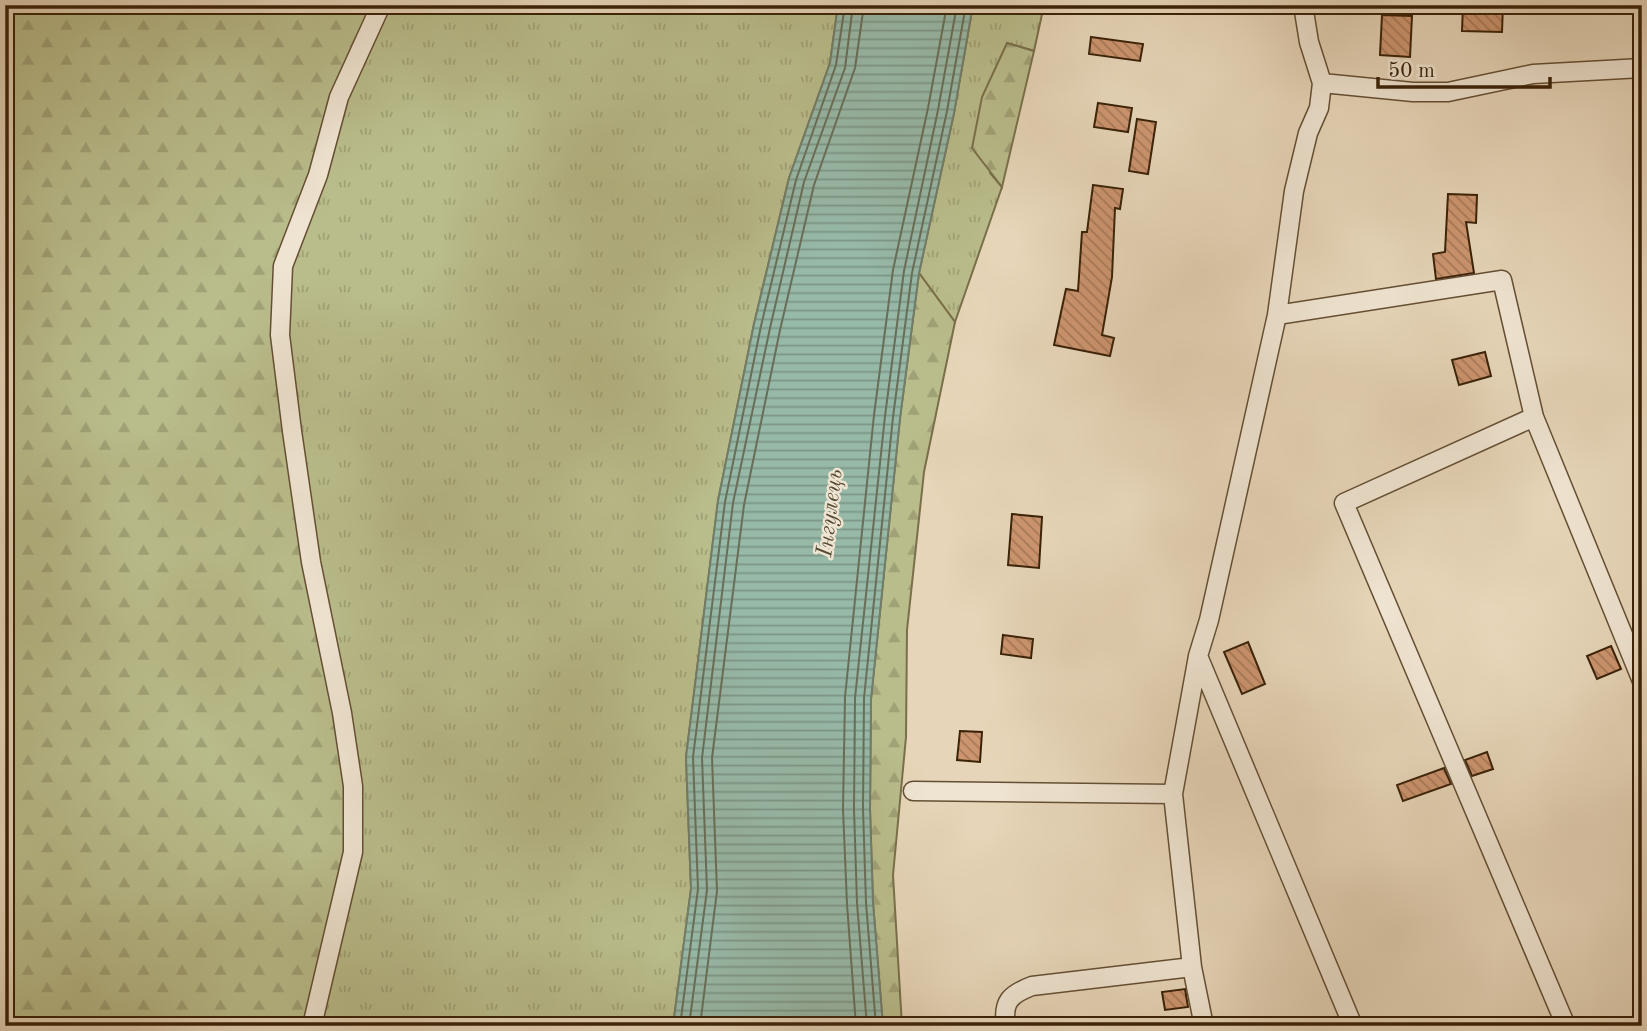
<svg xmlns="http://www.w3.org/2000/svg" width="1647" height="1031" font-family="'Old Standard TT',serif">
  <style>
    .grass { fill: url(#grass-tufts); stroke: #7a6f4a; stroke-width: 2 }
    .forest { fill: url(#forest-firs); stroke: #7a6f4a; stroke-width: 2 }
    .water { fill: url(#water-rules); stroke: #727d68; stroke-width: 2 }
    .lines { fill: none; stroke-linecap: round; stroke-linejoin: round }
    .shore { stroke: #686e58; stroke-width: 2 }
    .building { fill: url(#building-back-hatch); stroke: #3a2208; stroke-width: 2 }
    .street-casing { stroke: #654f34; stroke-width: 21 }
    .street { stroke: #efe4d1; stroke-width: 18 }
    .labels { text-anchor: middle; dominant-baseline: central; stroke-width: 5; stroke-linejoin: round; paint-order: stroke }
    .water-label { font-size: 23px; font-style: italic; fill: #514830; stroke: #efe4d1 }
  </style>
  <defs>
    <pattern id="grass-tufts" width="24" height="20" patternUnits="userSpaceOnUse" patternTransform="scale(1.75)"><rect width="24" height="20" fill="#b9bc8b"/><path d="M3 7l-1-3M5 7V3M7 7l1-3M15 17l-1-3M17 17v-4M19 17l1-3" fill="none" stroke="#a0a176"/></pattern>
    <pattern id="forest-firs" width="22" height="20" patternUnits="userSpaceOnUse" patternTransform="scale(1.75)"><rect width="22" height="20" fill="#b9bc8b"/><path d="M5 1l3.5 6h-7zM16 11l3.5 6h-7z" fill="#a0a176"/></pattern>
    <pattern id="water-rules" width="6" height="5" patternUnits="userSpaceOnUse" patternTransform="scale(1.75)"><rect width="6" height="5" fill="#97b9a8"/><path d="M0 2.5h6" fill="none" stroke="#7c9687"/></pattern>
    <pattern id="building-back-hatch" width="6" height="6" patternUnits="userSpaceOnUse" patternTransform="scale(1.75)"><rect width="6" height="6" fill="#cc956f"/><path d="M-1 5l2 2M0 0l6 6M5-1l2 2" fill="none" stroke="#a77959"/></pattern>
  </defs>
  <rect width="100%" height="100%" fill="#e6d5b8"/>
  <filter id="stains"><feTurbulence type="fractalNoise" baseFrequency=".00286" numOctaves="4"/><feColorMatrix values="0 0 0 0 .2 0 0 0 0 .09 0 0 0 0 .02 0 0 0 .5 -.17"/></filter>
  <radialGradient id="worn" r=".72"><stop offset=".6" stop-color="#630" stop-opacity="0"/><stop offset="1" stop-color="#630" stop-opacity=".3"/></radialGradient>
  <path class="grass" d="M338 5H838L830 63 789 178 754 324 718 501 686 757 691 889 673 1026H312L292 431 283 266Z
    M973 5H1044L1034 51 1007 43 990 173 1002 187 955 322 919 273 954 113Z"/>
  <path class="forest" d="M5 5H381L283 266 280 335 326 644 353 852 312 1026H5Z
    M1007 43 1034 51 1002 187 972 148 982 97Z
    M919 273 955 322 924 472 907 630 906 737 893 875 902 1026H883L873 903 870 809 871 699 900 418Z"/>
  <path class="water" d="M838 5H973L954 113 919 273 900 418 871 699 870 809 873 903 883 1026H673L691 889 686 757 718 501 754 324 789 178 830 63Z"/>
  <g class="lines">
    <path class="shore" d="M680 1026 698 889 693 757 725 502 761 326 796 180 836 65 845 5
      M689 1026 707 890 702 758 733 503 770 328 804 182 845 68 853 5
      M700 1026 717 891 712 758 744 505 780 330 814 185 855 68 864 5
      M856 1026 847 904 843 809 845 697 874 415 893 270 928 108 947 5
      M867 1026 857 903 854 809 855 698 885 416 904 271 938 110 957 5
      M876 1026 866 903 863 809 864 698 893 417 912 273 947 111 966 5"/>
  </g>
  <path class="building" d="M1463 5H1503L1502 32 1462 31Z
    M1382 15 1412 16 1410 57 1380 55Z
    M1091 37 1143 44 1140 61 1089 54Z
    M1098 103 1132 108 1128 132 1094 127Z
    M1137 119 1156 122 1148 174 1129 171Z
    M1093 185 1123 189 1120 209 1115 208 1112 277 1102 335 1114 338 1110 356 1054 345 1066 289 1078 291 1082 232H1087Z
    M1448 194 1477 195 1476 223 1466 222 1474 273 1436 279 1433 254 1445 252Z
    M1485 352 1491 376 1459 385 1452 360Z
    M1012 514 1042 517 1039 568 1008 565Z
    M1003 635 1033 639 1031 658 1001 654Z
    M1248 642 1265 684 1242 694 1224 652Z
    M1611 646 1621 669 1597 679 1587 656Z
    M960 731 982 732 980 762 957 760Z
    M1487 752 1493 769 1472 776 1465 760Z
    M1444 768 1451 784 1403 801 1397 785Z
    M1185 989 1188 1007 1165 1010 1162 992Z"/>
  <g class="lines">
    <g class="street-casing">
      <path id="street" d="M1322 83 1413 92H1448L1533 74 1642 68
        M1277 315 1502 280 1534 417
        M1198 656 1353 1026
        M913 791 1173 794
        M312 1026 353 852V786L342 713 311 562 292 431 280 335 283 266 318 175 339 97 381 5
        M1006 1026C1002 1001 1011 994 1032 986L1192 967
        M1204 1026 1192 967 1173 794 1198 656 1209 620 1277 315 1294 191 1308 133 1319 108 1322 83 1309 42 1303 5
        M1566 1026 1344 503 1534 417 1642 681"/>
    </g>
    <use href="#street" class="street"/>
  </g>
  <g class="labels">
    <g class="water-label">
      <text transform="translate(830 513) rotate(-83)">Інгулець</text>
    </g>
  </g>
  <rect width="1647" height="1031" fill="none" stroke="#e6d5b8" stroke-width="28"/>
  <rect x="7" y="7" width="1633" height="1017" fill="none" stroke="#3a2208" stroke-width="3.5"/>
  <rect x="14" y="14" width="1619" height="1003" fill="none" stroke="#3a2208" stroke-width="2"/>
  <path d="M1378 77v10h172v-10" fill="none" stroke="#3a2208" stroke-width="3.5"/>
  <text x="1388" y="77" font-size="21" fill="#3a2208" stroke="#efe4d1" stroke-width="5" paint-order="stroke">50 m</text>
  <rect width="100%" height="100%" filter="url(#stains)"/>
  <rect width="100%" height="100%" fill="url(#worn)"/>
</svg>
